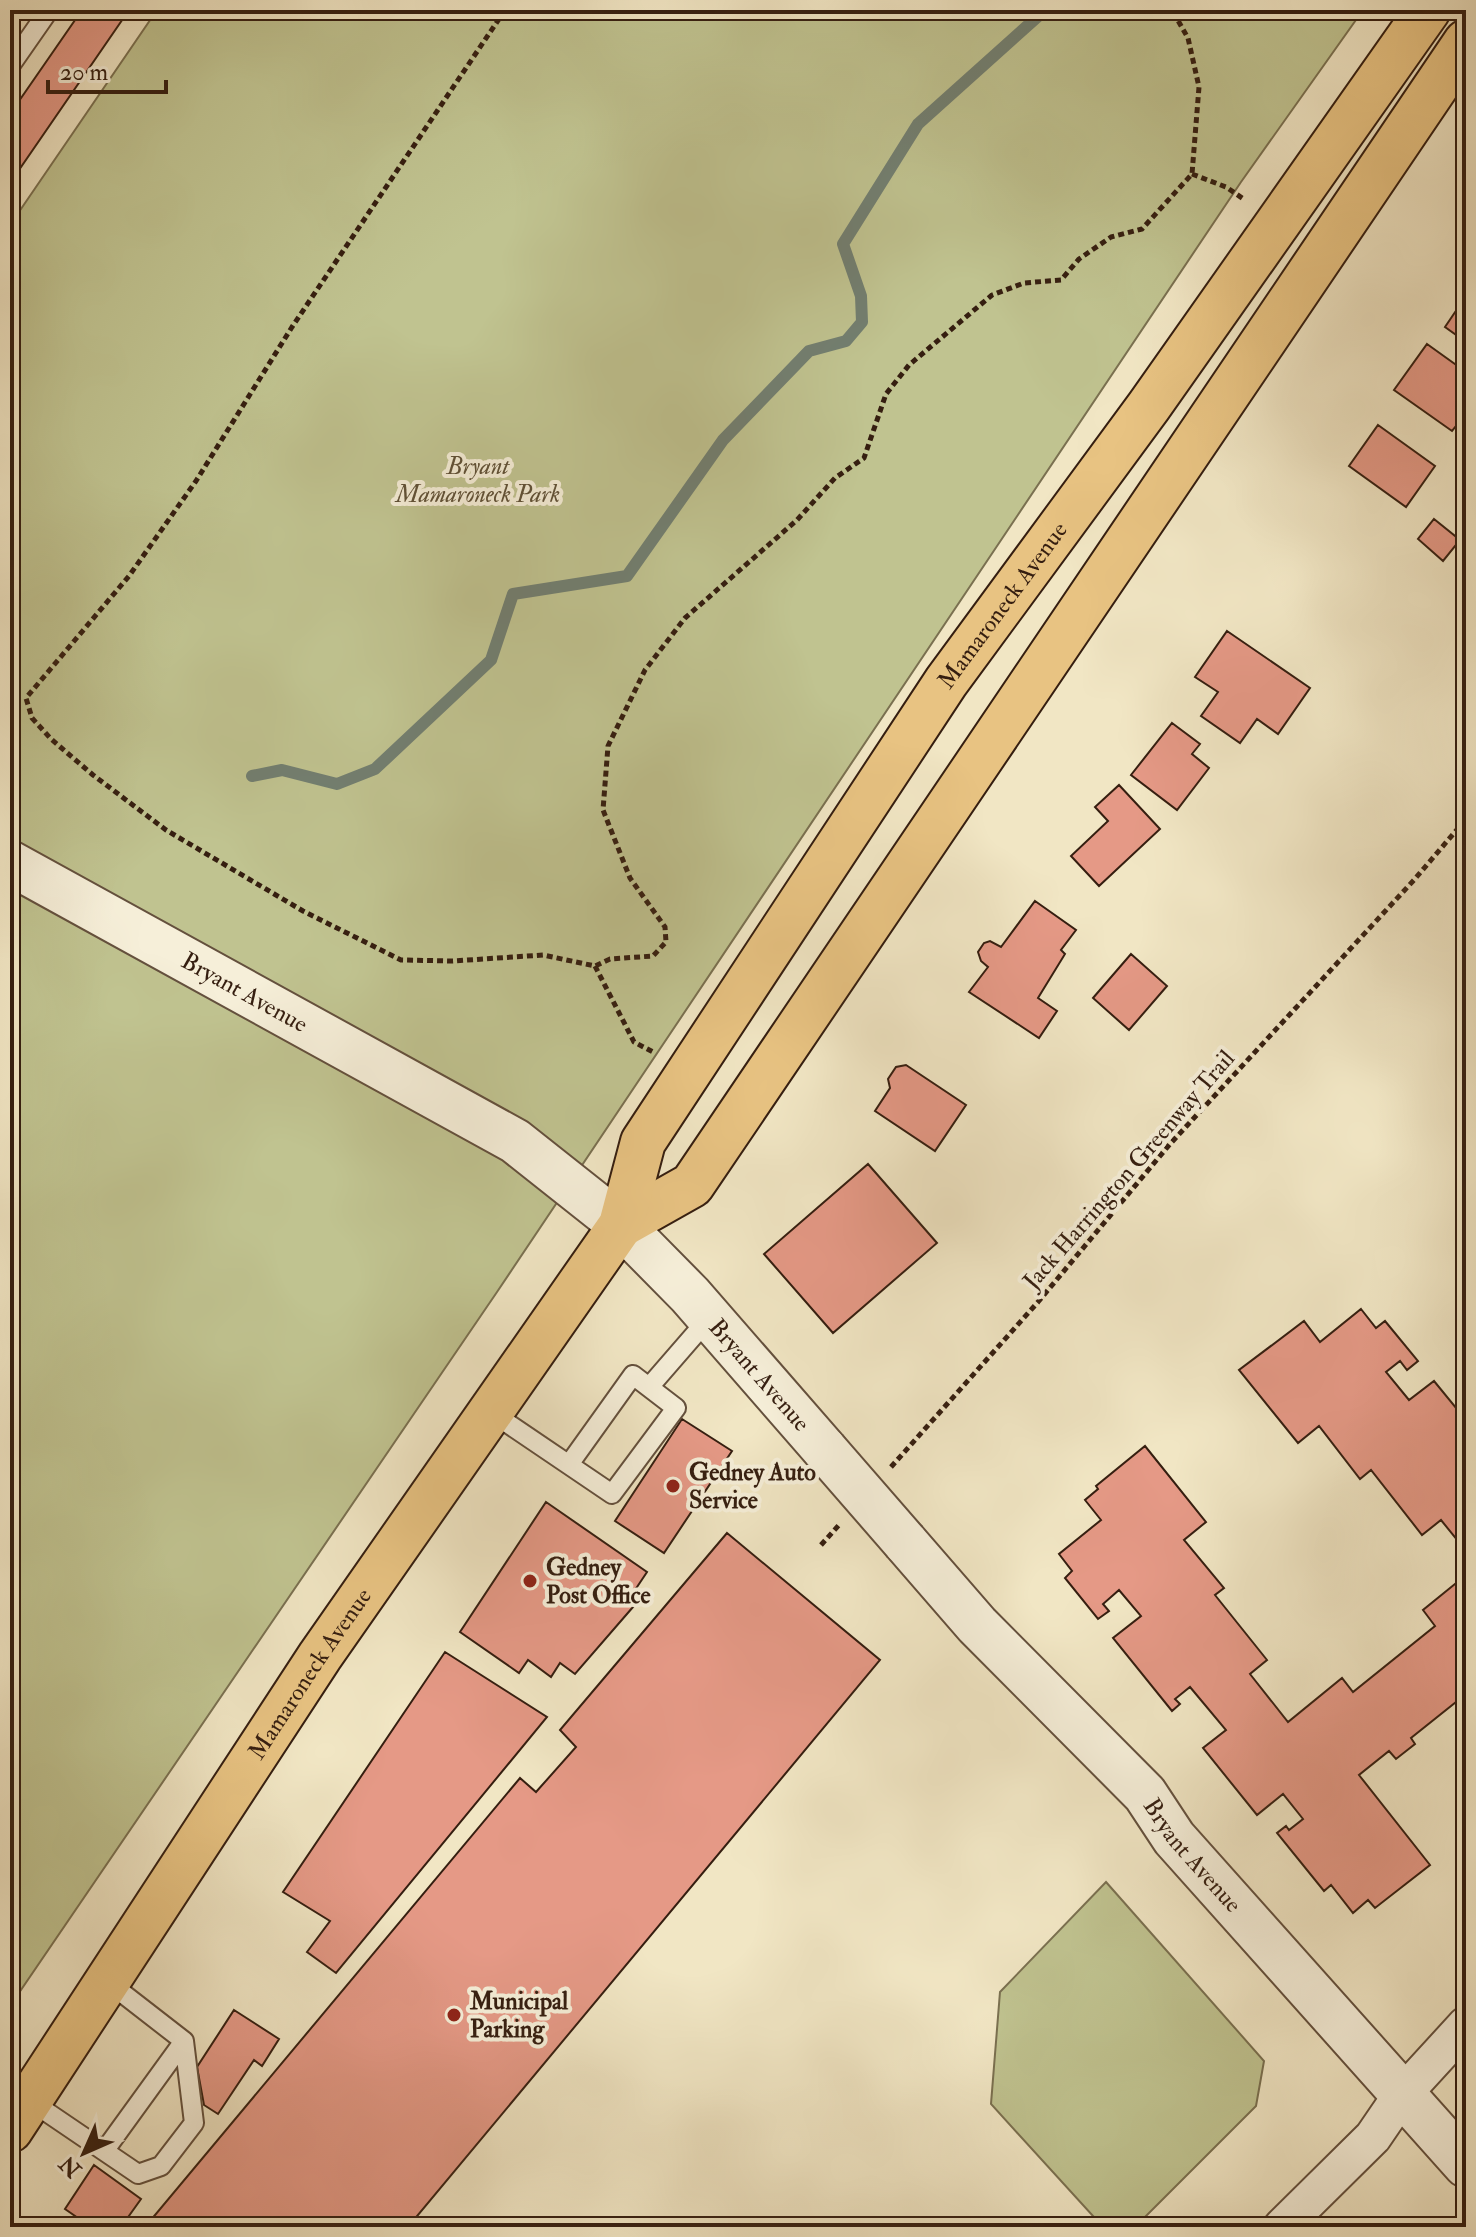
<svg xmlns="http://www.w3.org/2000/svg" width="1476" height="2237" font-family="'IM FELL Double Pica',serif">
  <style>
    .green { fill: #c0c390; stroke: #7a7050; stroke-width: 2 }
    .lines { fill: none; stroke-linecap: round; stroke-linejoin: round }
    .stream { stroke: #727f71; stroke-width: 12 }
    .building { fill: #e59986; stroke: #351e10; stroke-width: 2 }
    .service-casing { stroke: #64503d; stroke-width: 22 }
    .minor-casing { stroke: #64503d; stroke-width: 40 }
    .tertiary-casing { stroke: #64503d; stroke-width: 48 }
    .primary-casing { stroke: #351e10; stroke-width: 48 }
    .path { stroke: #351e10; stroke-width: 5; stroke-dasharray: 6 4; stroke-linecap: butt }
    .service { stroke: #f6efd9; stroke-width: 18 }
    .minor { stroke: #f6efd9; stroke-width: 36 }
    .tertiary { stroke: #f6efd9; stroke-width: 44 }
    .primary { stroke: #e8c382; stroke-width: 44 }
    .tertiary-bridge-casing { stroke: #64503d; stroke-width: 48; stroke-linecap: butt }
    .tertiary-bridge { stroke: #f6efd9; stroke-width: 44 }
    .poi-dot { fill: #8f2418; stroke: #f6efd9; stroke-width: 3 }
    .labels { text-anchor: middle; dominant-baseline: central; stroke-width: 8; stroke-linejoin: round; paint-order: stroke }
    .park-label { font-size: 24px; font-style: italic; fill: #5f5036; stroke: #f6efd9 }
    .street-label { font-size: 24px; fill: #351e10; stroke: #f6efd9 }
    .poi-label { font-size: 24px; font-weight: bold; fill: #351e10; stroke: #f6efd9; text-anchor: start }
  </style>
  <rect width="100%" height="100%" fill="#f1e6c4"/>
  <filter id="stains"><feTurbulence type="fractalNoise" baseFrequency=".0025" numOctaves="4"/><feColorMatrix values="0 0 0 0 .2 0 0 0 0 .09 0 0 0 0 .02 0 0 0 .5 -.17"/></filter>
  <radialGradient id="worn" r=".72"><stop offset=".6" stop-color="#630" stop-opacity="0"/><stop offset="1" stop-color="#630" stop-opacity=".3"/></radialGradient>
  <path class="green" d="M157 10H1363L1241 182 497 1292 10 2006V225Z
    M1106 1882 1264 2061 1256 2106 1135 2227H1103L991 2104 1000 1992Z"/>
  <g class="lines">
    <path class="stream" d="M252 776 282 770 337 784 375 769 491 660 513 594 627 576 723 440 809 351 846 341 862 322 861 296 843 244 918 124 1045 10"/>
  </g>
  <path class="building" d="M82 10H129L10 183V114Z
    M1466 296V342L1445 327Z
    M1427 344 1466 372V414L1452 431 1394 390Z
    M1378 425 1435 466 1406 507 1349 466Z
    M1434 519 1460 540 1443 561 1418 539Z
    M1227 631 1310 688 1278 734 1257 719 1240 743 1201 716 1218 692 1195 677Z
    M1172 723 1200 744 1192 754 1209 768 1177 810 1131 775Z
    M1119 785 1160 829 1099 886 1071 856 1108 821 1095 807Z
    M1035 901 1076 930 1061 950 1065 954 1038 998 1057 1011 1039 1038 969 992 988 967 981 961 978 952 984 943 990 941 1001 947Z
    M1131 954 1167 986 1129 1030 1093 998Z
    M906 1065 966 1105 935 1151 875 1111 890 1088 888 1079 896 1067Z
    M868 1164 937 1243 833 1333 764 1254Z
    M1361 1309 1376 1328 1385 1321 1418 1361 1407 1370 1400 1361 1386 1372 1409 1400 1434 1381 1466 1420V1551L1441 1520 1422 1535 1371 1470 1360 1479 1319 1426 1298 1443 1239 1370 1304 1321 1320 1342Z
    M682 1419 732 1451 664 1553 615 1521Z
    M1145 1446 1206 1522 1184 1540 1224 1588 1215 1595 1267 1660 1250 1674 1288 1722 1342 1678 1353 1692 1435 1626 1423 1610 1466 1575V1694L1411 1738 1415 1744 1396 1759 1389 1751 1359 1775 1430 1865 1375 1908 1368 1900 1353 1913 1331 1885 1324 1891 1277 1833 1286 1826 1289 1830 1303 1819 1283 1794 1257 1815 1203 1748 1226 1730 1190 1687 1175 1699 1180 1704 1172 1711 1113 1638 1141 1616 1119 1590 1103 1604 1109 1611 1098 1619 1065 1578 1072 1571 1059 1554 1101 1520 1085 1500 1098 1489 1096 1486Z
    M546 1502 647 1572 627 1602 633 1607 575 1674 560 1663 551 1677 528 1660 519 1673 460 1632Z
    M727 1533 880 1660 408 2227H145L520 1778 536 1792 576 1747 560 1730Z
    M445 1652 547 1717 336 1973 307 1952 330 1921 283 1892Z
    M234 2010 279 2039 262 2066 254 2060 218 2114 204 2105 197 2067Z
    M94 2165 141 2199 121 2227H91L65 2209Z"/>
  <g class="lines">
    <g class="service-casing">
      <path id="service" d="M10 66 49 10
        M650 1386 709 1318
        M491 1412 612 1494 676 1408 633 1375 570 1463
        M29 2100 138 2174 161 2166 194 2123 184 2041 108 1982
        M105 2150 184 2041"/>
    </g>
    <g class="minor-casing">
      <path id="minor" d="M1282 2227 1373 2137 1401 2096 1466 2025"/>
    </g>
    <g class="tertiary-casing">
      <g id="tertiary">
        <path id="s1" d="M10 863 515 1141 621 1225 690 1295 825 1450"/>
        <path id="s2" d="M905 1542 977 1625 1145 1794 1174 1838 1466 2165"/>
      </g>
    </g>
    <g class="primary-casing">
      <g id="primary">
        <path d="M621 1225 692 1185 1466 42"/>
        <path id="s3" d="M10 2130 320 1656 621 1225 643 1142 946 682 1149 406 1428 10"/>
      </g>
    </g>
    <path class="path" d="M505 10 292 327 196 481 129 576 26 698 32 718 51 739 93 775 166 830 303 911 401 960 453 961 543 955 595 966 610 959 653 956 666 942 665 927 630 878 603 810 608 746 645 670 685 618 797 520 835 478 864 458 886 394 909 365 992 295 1024 283 1061 280 1079 259 1111 237 1142 229 1192 174 1199 87 1188 38 1172 10
      M1192 174 1226 187 1245 200
      M595 966 634 1042 653 1052
      M891 1467 1038 1302 1170 1144 1414 880 1466 819
      M821 1545 839 1525"/>
    <use href="#service" class="service"/>
    <use href="#minor" class="minor"/>
    <use href="#tertiary" class="tertiary"/>
    <use href="#primary" class="primary"/>
    <g class="tertiary-bridge-casing">
      <path id="tertiary-bridge" d="M825 1450 905 1542"/>
    </g>
    <use href="#tertiary-bridge" class="tertiary-bridge"/>
  </g>
  <g class="poi-dot">
    <circle cx="673" cy="1486" r="8"/>
    <circle cx="530" cy="1581" r="8"/>
    <circle cx="454" cy="2015" r="8"/>
  </g>
  <g class="labels">
    <g class="park-label">
      <text x="478" y="466">Bryant<tspan x="478" dy="28">Mamaroneck Park</tspan></text>
    </g>
    <g class="street-label">
      <text stroke="none"><textPath href="#s3" startOffset="1824">Mamaroneck Avenue</textPath></text>
      <text stroke="none"><textPath href="#s1" startOffset="268">Bryant Avenue</textPath></text>
      <text transform="translate(1129 1170) rotate(-49)">Jack Harrington Greenway Trail</text>
      <text stroke="none"><textPath href="#s1" startOffset="916">Bryant Avenue</textPath></text>
      <text stroke="none"><textPath href="#s3" startOffset="546">Mamaroneck Avenue</textPath></text>
      <text stroke="none"><textPath href="#s2" startOffset="426">Bryant Avenue</textPath></text>
    </g>
    <g class="poi-label">
      <text x="689" y="1472">Gedney Auto<tspan x="689" dy="28">Service</tspan></text>
      <text x="546" y="1567">Gedney<tspan x="546" dy="28">Post Office</tspan></text>
      <text x="470" y="2001">Municipal<tspan x="470" dy="28">Parking</tspan></text>
    </g>
  </g>
  <rect width="1476" height="2237" fill="none" stroke="#f1e6c4" stroke-width="40"/>
  <rect x="12" y="12" width="1452" height="2213" fill="none" stroke="#351e10" stroke-width="4"/>
  <rect x="20" y="20" width="1436" height="2197" fill="none" stroke="#351e10" stroke-width="2"/>
  <g transform="translate(84 2153) rotate(225)" stroke="#f6efd9" stroke-width="6" paint-order="stroke">
  <path d="M0-6L14 30L0 20L-14 30Z" fill="#351e10"/>
  <text y="-12" font-size="22" font-weight="bold" text-anchor="middle" fill="#351e10">N</text>
  </g>
  <path d="M48 80v12h118v-12" fill="none" stroke="#351e10" stroke-width="4"/>
  <text x="60" y="80" font-size="24" fill="#351e10" stroke="#f6efd9" stroke-width="6" paint-order="stroke">20 m</text>
  <rect width="100%" height="100%" filter="url(#stains)"/>
  <rect width="100%" height="100%" fill="url(#worn)"/>
</svg>
